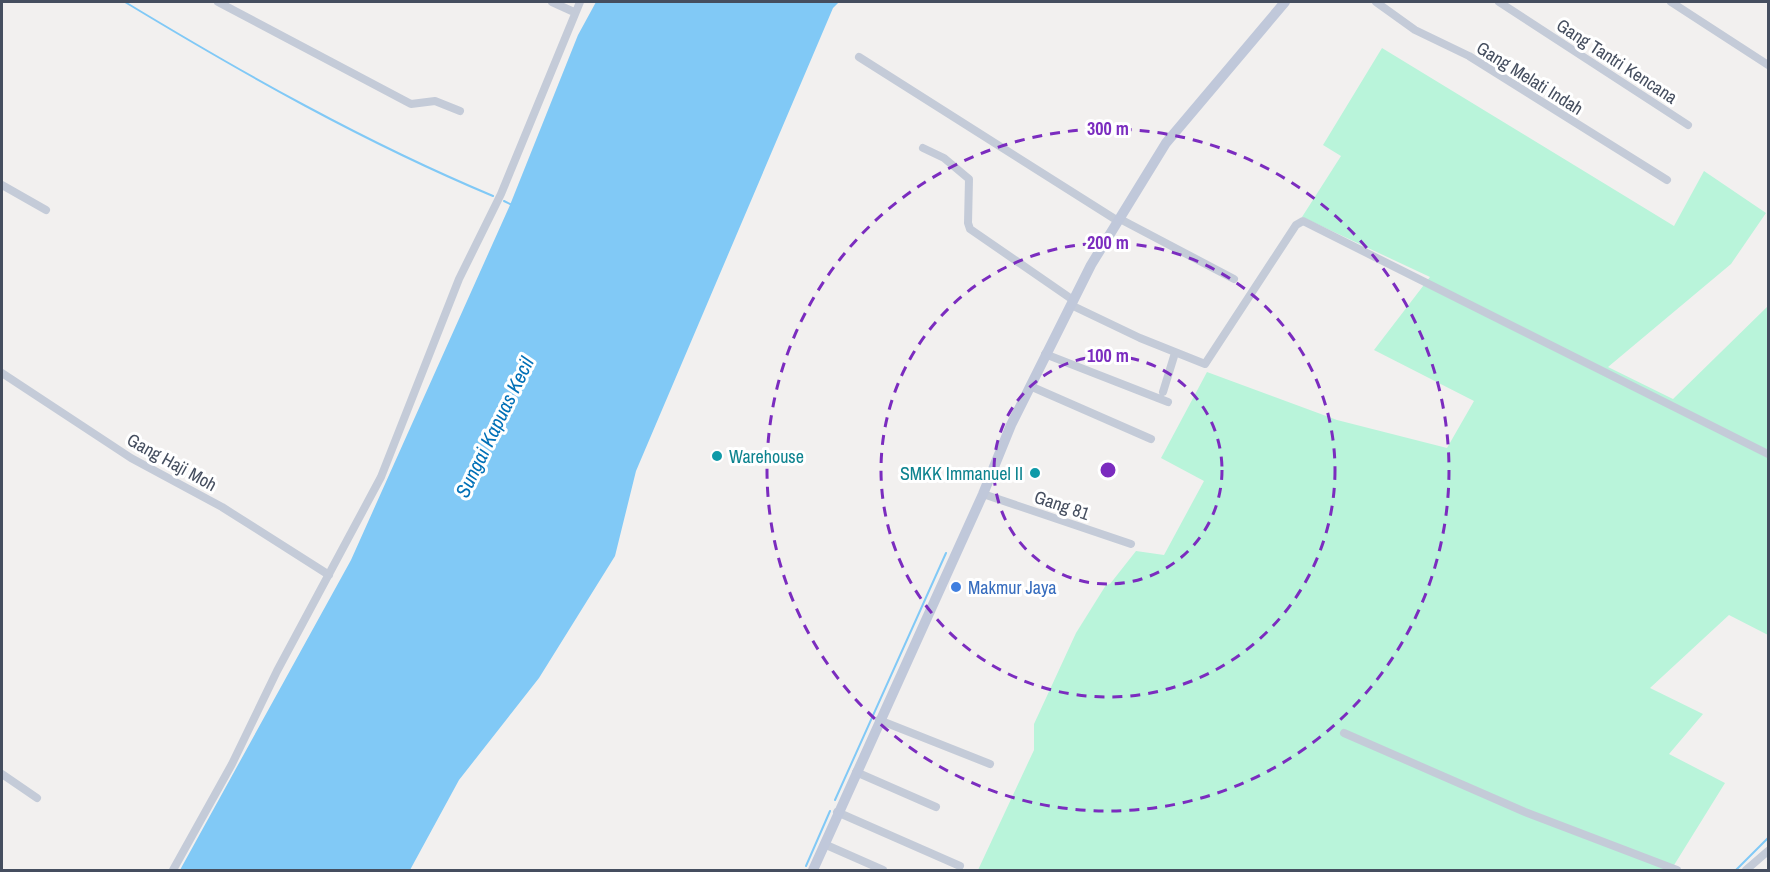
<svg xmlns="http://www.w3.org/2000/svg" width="1770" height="872" font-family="'Archivo Narrow',sans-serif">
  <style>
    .green { fill: #b9f4da }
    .water { fill: #81c9f6 }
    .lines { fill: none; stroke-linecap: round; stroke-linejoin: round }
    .stream { stroke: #81c9f6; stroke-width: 2 }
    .minor { stroke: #c4cbd8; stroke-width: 8 }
    .secondary { stroke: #c0c8da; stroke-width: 10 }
    .ring { fill: none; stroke: #7b2cbf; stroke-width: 3; stroke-dasharray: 10 8 }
    .culture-dot { fill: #0f9aa8; stroke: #fff; stroke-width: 2 }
    .shop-dot { fill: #3f7fe0; stroke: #fff; stroke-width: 2 }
    .labels { text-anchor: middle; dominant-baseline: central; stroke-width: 6; stroke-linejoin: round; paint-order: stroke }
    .street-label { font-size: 18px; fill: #454e5f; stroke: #fff }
    .culture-label { font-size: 18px; fill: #0d838f; stroke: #fff; text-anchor: start }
    .shop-label { font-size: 18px; fill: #366cbe; stroke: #fff; text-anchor: start }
    .water-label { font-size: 20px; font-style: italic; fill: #0070b7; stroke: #fff }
    .centre { fill: #7b2cbf; stroke: #fff; stroke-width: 3 }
    .ring-label { font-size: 18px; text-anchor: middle; font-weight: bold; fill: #7b2cbf; stroke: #fff; stroke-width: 6; stroke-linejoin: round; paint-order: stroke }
  </style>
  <rect width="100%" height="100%" fill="#f2f0ef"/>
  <path class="green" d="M1382 48 1674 226 1704 171 1766 213 1731 264 1608 367 1673 399 1768 306V635L1729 615 1650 688 1703 714 1669 754 1725 783 1671 870H978L1034 750V724L1076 633 1106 585 1110 584 1136 551 1164 555 1204 481 1161 458 1207 372 1337 420 1447 448 1474 401 1374 350 1430 277 1302 217 1341 156 1323 145Z"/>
  <path class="water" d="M596 2H839L833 8 636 471 615 556 539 678 459 780 410 870H180L351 560 510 205 578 35Z"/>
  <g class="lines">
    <path class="stream" d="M125 2C244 74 364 142 493 196
      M504 201 512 205
      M835 800 946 553
      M806 866 830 811
      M1736 870 1768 838"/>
    <path class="minor" d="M218 2 411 104 435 101 460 111
      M552 2 574 12
      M1376 2 1415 30 1469 56 1667 180
      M1499 2 1688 125
      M1671 2 1768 65
      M859 57 1118 221
      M923 148 944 158 969 179 968 223 970 229 1073 300
      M2 185 46 210
      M1120 219 1234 279
      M1071 305 1140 338 1205 364 1296 225 1303 221 1768 454
      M1045 354 1168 402
      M2 373 131 458 222 507 329 575
      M1030 386 1151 439
      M1163 392 1175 353
      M983 494 1131 544
      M879 720 990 764
      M1344 733 1525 812 1677 870
      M856 772 936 807
      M2 774 37 798
      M837 812 960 866
      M824 844 883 870
      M173 870 232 764 277 671 381 477 459 279 501 194 580 2
      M1746 870 1768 851"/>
    <path class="secondary" d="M813 870 983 494 1011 425 1091 265 1166 143 1285 2"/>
  </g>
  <g class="ring">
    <circle cx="1108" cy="470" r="114"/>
    <circle cx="1108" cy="470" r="227"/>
    <circle cx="1108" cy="470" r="341"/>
  </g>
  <g class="culture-dot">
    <circle cx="717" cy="456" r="6"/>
    <circle cx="1035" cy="473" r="6"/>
  </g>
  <circle class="shop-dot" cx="956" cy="587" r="6"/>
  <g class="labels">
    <g class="street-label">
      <text transform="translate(1617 61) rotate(33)">Gang Tantri Kencana</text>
      <text transform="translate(1530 78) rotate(32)">Gang Melati Indah</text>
      <text transform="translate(172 462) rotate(29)">Gang Haji Moh</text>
      <text transform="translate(1062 505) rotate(19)">Gang 81</text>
    </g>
    <g class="culture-label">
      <text x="729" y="456">Warehouse</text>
      <text x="1023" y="473" text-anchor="end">SMKK Immanuel II</text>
    </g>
    <g class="shop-label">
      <text x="968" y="587">Makmur Jaya</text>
    </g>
    <g class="water-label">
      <text transform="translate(494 427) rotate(-64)">Sungai Kapuas Kecil</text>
    </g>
  </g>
  <circle cx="1108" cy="470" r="9" class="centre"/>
  <g class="ring-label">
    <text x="1108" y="135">300 m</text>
    <text x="1108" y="249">200 m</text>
    <text x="1108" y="362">100 m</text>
  </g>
  <rect width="1770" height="872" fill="none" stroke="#454e5f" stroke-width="6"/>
</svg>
